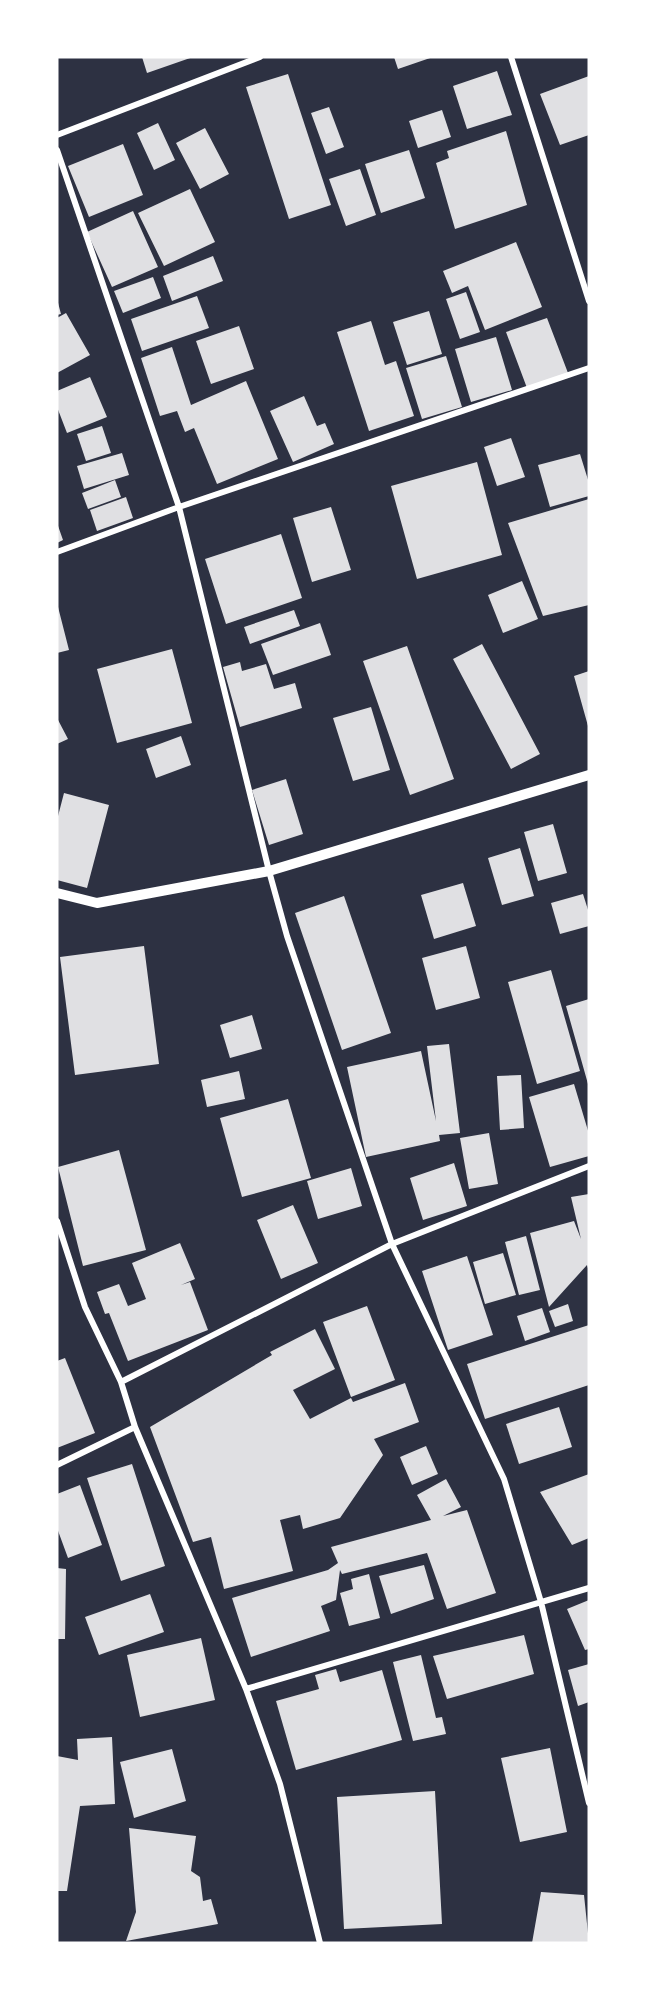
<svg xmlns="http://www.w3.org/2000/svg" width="646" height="2000" font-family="'Fira Sans Condensed',sans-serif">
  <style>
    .building { fill: #e0e0e3 }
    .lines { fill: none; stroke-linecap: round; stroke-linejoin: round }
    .minor { stroke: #fff; stroke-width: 6 }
    .tertiary { stroke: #fff; stroke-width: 10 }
  </style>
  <rect width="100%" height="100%" fill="#2d3142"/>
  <path class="building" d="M142 57H193L147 73Z
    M394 57H433L398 69Z
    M497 71 512 115 467 129 453 86Z
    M288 74 331 205 289 219 246 87Z
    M589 76V135L560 145 540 94Z
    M329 107 344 147 326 154 311 113Z
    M442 110 451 137 418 148 409 121Z
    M158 123 175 160 154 170 137 133Z
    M205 128 229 174 200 189 176 143Z
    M506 131 527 205 455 229 436 163 449 158 447 151Z
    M123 144 143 195 89 217 68 166Z
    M409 150 425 198 381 213 365 164Z
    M360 169 376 215 346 226 329 179Z
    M190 189 215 242 164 266 138 213Z
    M133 211 158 267 112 287 87 232Z
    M516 242 542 307 485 330 468 286 452 293 443 271Z
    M213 256 223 281 172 301 163 276Z
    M153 277 161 298 123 313 114 291Z
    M466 292 480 332 460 339 446 299Z
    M197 296 209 328 142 351 131 319Z
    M57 299 61 314 57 315Z
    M429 311 442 354 407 365 393 322Z
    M66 313 90 355 57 373V318Z
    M547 318 568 373 527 388 506 332Z
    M371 321 385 365 396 361 414 416 369 431 337 332Z
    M239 326 254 369 211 384 196 341Z
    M496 337 512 390 471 402 455 349Z
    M172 347 191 405 246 381 278 459 217 484 194 428 185 432 177 411 160 416 141 358Z
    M446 356 462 407 422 419 406 368Z
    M90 377 107 417 67 433 57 407V391Z
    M304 396 317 426 325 423 334 444 293 462 270 411Z
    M102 426 111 453 86 461 77 434Z
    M511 438 525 477 497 486 484 447Z
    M122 453 129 475 84 489 77 466Z
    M580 454 589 483V496L550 507 538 465Z
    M477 462 502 555 417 579 391 486Z
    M115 480 121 497 88 509 82 493Z
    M126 497 133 518 97 531 90 510Z
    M589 499V605L543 616 508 523Z
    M331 507 351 570 312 582 293 518Z
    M57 523 63 540 57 543Z
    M281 534 302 598 226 624 205 559Z
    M522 581 538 619 503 633 488 595Z
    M57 603 69 650 57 653Z
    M294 610 300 626 250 644 244 627Z
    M320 623 331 655 273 675 261 644Z
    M482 644 540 754 511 769 453 659Z
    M407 646 454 779 410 795 363 661Z
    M172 649 192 723 117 743 97 669Z
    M240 662 242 671 266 664 274 689 295 683 302 708 240 727 223 667Z
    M589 671V726H588L574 676Z
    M371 707 390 770 353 781 333 718Z
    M57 718 68 739 57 744Z
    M181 736 191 765 156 778 146 749Z
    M286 779 303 834 269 845 252 790Z
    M64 793 109 805 87 888 57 880V820Z
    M553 824 567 873 538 881 524 832Z
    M520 848 534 896 502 905 488 858Z
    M463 883 476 926 434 939 421 895Z
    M583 894 589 913V926L560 934 551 903Z
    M344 896 391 1033 342 1050 295 913Z
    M144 946 159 1064 75 1075 60 957Z
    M466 946 480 998 436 1010 422 958Z
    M551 970 580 1071 537 1084 508 982Z
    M589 999V1084H588L566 1006Z
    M252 1015 262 1049 230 1058 220 1025Z
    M449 1044 460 1133 439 1135 440 1141 366 1157 347 1067 421 1051 436 1121 427 1046Z
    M239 1071 245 1099 207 1107 201 1080Z
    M521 1075 524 1128 500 1130 497 1076Z
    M574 1084 589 1134V1156L550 1167 529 1097Z
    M288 1099 311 1178 242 1197 220 1118Z
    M489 1133 498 1184 469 1189 460 1138Z
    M119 1150 146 1250 83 1266 58 1167Z
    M454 1163 467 1206 423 1220 410 1178Z
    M351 1168 362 1206 318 1219 307 1181Z
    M589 1194V1272L587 1265 549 1307 530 1233 574 1221 581 1239 571 1197Z
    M293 1205 318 1263 281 1279 257 1220Z
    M526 1236 540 1290 519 1295 505 1242Z
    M180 1243 195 1279 181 1285 190 1282 208 1330 128 1361 109 1313 105 1314 97 1292 119 1284 128 1306 146 1299 132 1263Z
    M503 1253 516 1295 485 1304 473 1262Z
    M467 1256 493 1335 448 1350 422 1271Z
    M568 1304 573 1321 555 1327 549 1311Z
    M367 1306 395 1380 351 1397 323 1322Z
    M542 1308 550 1332 525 1341 517 1316Z
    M589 1325V1385L485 1419 467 1364Z
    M315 1329 335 1369 293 1390 310 1419 351 1398 353 1402 405 1383 419 1422 374 1439 383 1455 340 1518 303 1529 300 1515 280 1520 293 1571 224 1589 211 1537 193 1542 150 1427 272 1355 270 1352Z
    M65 1358 95 1433 57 1448V1361Z
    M559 1407 572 1447 519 1464 506 1424Z
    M426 1446 438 1474 412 1485 400 1457Z
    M132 1464 165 1566 121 1581 87 1478Z
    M589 1474V1538L572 1545 540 1492Z
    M446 1479 461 1507 443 1516 467 1510 496 1593 447 1609 427 1553 342 1574 340 1570 336 1600 321 1606 330 1631 251 1657 232 1598 328 1570 338 1563 331 1547 431 1520 417 1495Z
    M80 1485 102 1545 68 1558 57 1528V1494Z
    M424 1565 434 1599 391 1614 379 1576Z
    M57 1568 66 1569 65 1639H57Z
    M369 1574 380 1618 349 1626 340 1593 353 1589 351 1579Z
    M150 1594 164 1632 99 1655 85 1617Z
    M589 1600V1649L585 1650 567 1609Z
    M524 1635 534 1674 447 1699 433 1656Z
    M201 1638 215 1700 140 1717 127 1655Z
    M421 1655 436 1718 442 1717 446 1734 413 1741 393 1662Z
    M589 1664V1702L578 1706 568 1670Z
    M336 1669 340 1682 382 1670 402 1740 296 1770 276 1701 319 1689 315 1675Z
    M112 1737 115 1804 80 1806 67 1891H57V1756L78 1760 77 1739Z
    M550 1748 567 1832 520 1842 501 1758Z
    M172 1749 186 1801 134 1818 120 1762Z
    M435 1791 442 1924 344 1929 337 1797Z
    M129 1828 196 1836 191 1871 200 1877 203 1901 211 1899 218 1924 126 1941 136 1912Z
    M541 1892 584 1895 589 1943H532Z"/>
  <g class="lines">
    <path class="minor" d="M511 57 589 301
      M57 135 260 57
      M57 150 179 507 269 871 287 936 392 1244 504 1479 541 1602 589 1803
      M57 552 179 507 589 368
      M57 1221 85 1307 121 1382 135 1427 246 1689 280 1784 320 1943
      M121 1382 392 1244 589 1166
      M57 1465 135 1427
      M246 1689 589 1588"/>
    <path class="tertiary" d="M57 893 97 903 269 871 589 775"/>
  </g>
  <rect width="646" height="2000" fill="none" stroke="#ffffff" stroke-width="117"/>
</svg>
